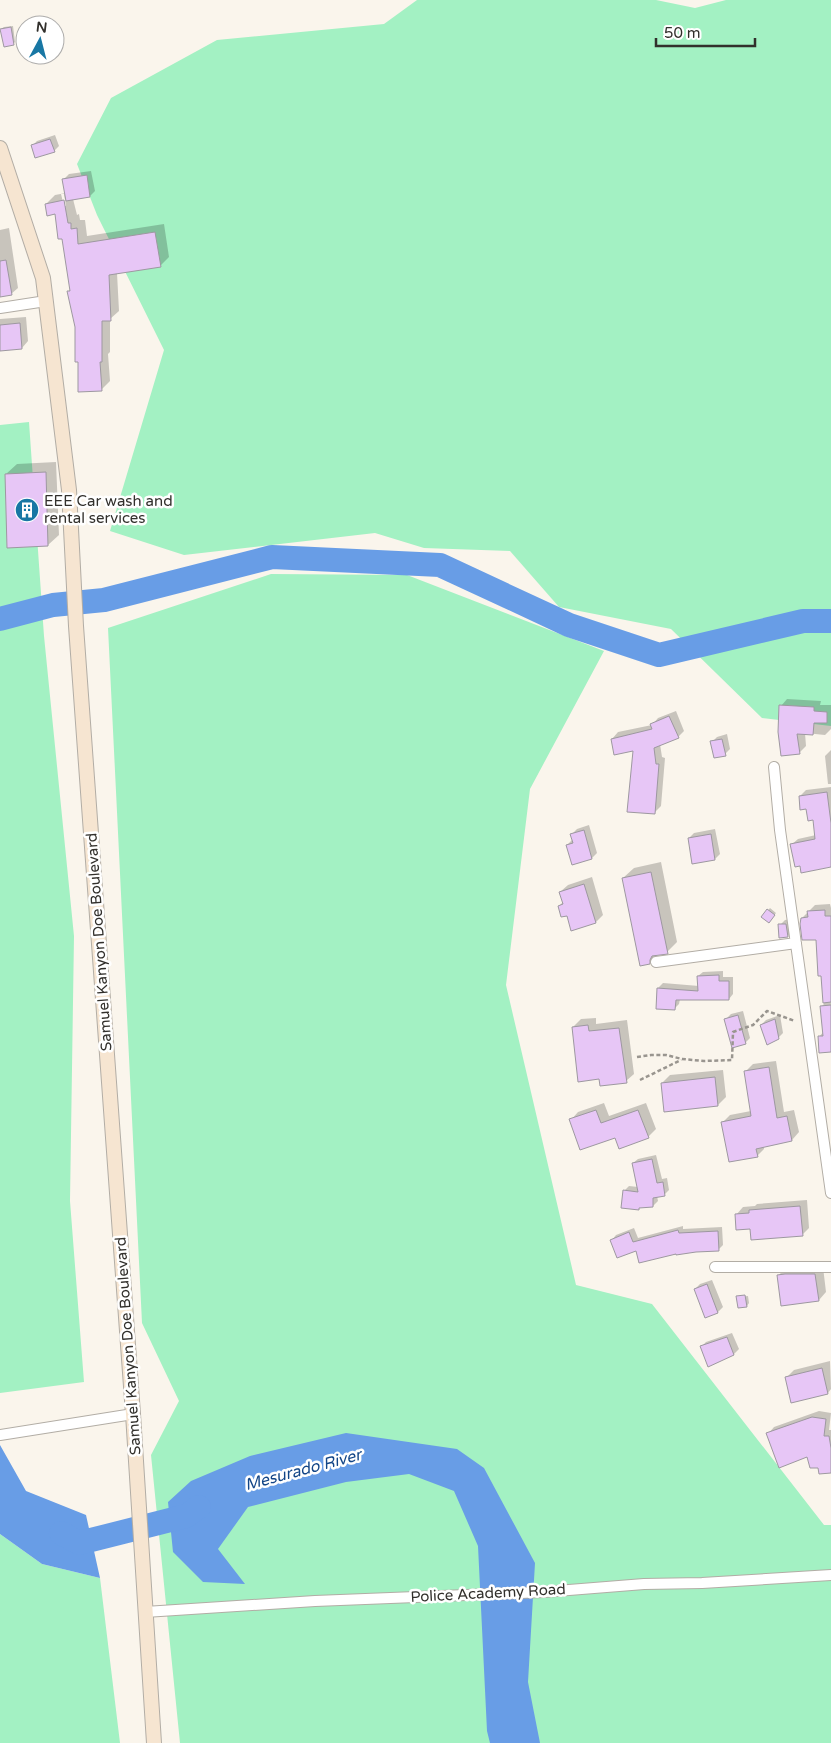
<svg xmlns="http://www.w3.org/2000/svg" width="831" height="1743" font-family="'Varela Round',sans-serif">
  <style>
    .green { fill: #a3f1c3 }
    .water { fill: #689de6 }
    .shadow { fill: #0003; fill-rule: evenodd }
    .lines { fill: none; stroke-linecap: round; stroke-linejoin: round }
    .river { stroke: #689de6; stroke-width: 24 }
    .building { fill: #e7c6f6; stroke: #9d98a0 }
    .street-casing { stroke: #b2ada5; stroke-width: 12 }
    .secondary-casing { stroke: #b2ada5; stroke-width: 16 }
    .path { stroke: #99958f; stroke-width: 2.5; stroke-dasharray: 4 2.5; stroke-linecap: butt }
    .street { stroke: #fff; stroke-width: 10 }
    .secondary { stroke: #f6e5d1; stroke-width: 14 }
    .labels { text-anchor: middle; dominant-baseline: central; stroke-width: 5; stroke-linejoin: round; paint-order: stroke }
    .poi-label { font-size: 15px; fill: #32302c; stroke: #fff; text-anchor: start }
    .street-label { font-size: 15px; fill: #32302c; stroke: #fff }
    .water-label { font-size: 16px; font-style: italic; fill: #124587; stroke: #fff }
  </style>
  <rect width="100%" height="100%" fill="#faf5ec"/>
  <path class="green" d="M417 0H656L695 8 726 0H831V726L762 718 671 629 559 607 510 551 424 548 375 533 184 555 110 531 164 350 97 215 77 164 111 98 217 40 384 24Z
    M29 422 44 636 74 936 70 1201 84 1382 0 1393V425Z
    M271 574 407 575 604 651 530 789 506 985 576 1285 652 1304 824 1525H831V1743H180L151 1455 179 1401 142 1323 108 628Z
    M0 1534 42 1564 100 1578 120 1743H0Z"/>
  <path class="water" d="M346 1433 457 1449 484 1468 535 1563 528 1682 540 1743H490L487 1731 478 1546 454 1491 409 1474 346 1482 248 1507 218 1549 245 1584 203 1582 173 1552 168 1502 191 1481 250 1456Z
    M0 1445 26 1491 86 1515 100 1578 42 1564 0 1534Z"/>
  <path class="shadow" d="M13 26 15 42 13 44 1 29 4 27Z
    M55 135 59 146 54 151 32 146 37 141Z
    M91 171 95 191 90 196 73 199 77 215 79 214 80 220H85L87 236 164 224 169 257 160 266 117 273 119 311 110 319V352L108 354 110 381 101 390 76 327 68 292 71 289 63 237 56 213 46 204 55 195 66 193 64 179 69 174ZM61 194H64L66 206H64Z
    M0 226V230L9 228 18 288 11 294 0 296Z
    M26 317 28 341 22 348 0 350V319Z
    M56 462 59 535 48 545 6 474 17 464Z
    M787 699 821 701 820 705H831V729L825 735 805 733 806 746 799 753 781 706Z
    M676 711 684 731 678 737 660 744 662 757 665 758 661 806 654 813 635 749 612 739 618 732 652 725 658 718Z
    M727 734 730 749 725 754 712 742 717 737Z
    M831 750V784H828L825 756Z
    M831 787V866L791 845 798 839 816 835 814 819 800 796 806 790Z
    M589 825 597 853 592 858 567 845 572 840V834L577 829Z
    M715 829 720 854 715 859 689 838 694 833Z
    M661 862 677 942 667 952 658 954 649 963 623 878 634 868Z
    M592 877 603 915 596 922 568 914 559 906 563 902 560 892 568 885Z
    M830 904 831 908V1050L819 1037 824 1031 821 1007 824 1004 817 938 802 918 815 905Z
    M770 908 776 913 769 922 763 916Z
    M791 919 793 931 788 936 780 925 785 920Z
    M723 971V977H733V994L729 999H680L679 1004 674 1009 658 988 663 983 699 986 698 976 703 972Z
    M743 1011 750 1038 745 1043 726 1019 731 1014Z
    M780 1015 783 1033 778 1038 761 1025 766 1020Z
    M596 1018V1024L627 1020 634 1074 626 1081 573 1027 581 1019Z
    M776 1061 784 1112 794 1110 799 1132 792 1140 764 1146V1149L757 1156 723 1122 730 1115 751 1111 745 1072 753 1064Z
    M723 1070 726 1097 718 1105 662 1083 670 1075Z
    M604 1103 609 1116 646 1103 656 1129 648 1137H616L571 1120 578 1112Z
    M656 1155 662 1179 667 1178 669 1190 665 1194 657 1196 658 1201 653 1206 641 1207 638 1209 624 1191 629 1186 638 1187 633 1163 638 1159Z
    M807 1200 809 1228 802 1235 752 1227 736 1215 743 1207 755 1206 757 1204Z
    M683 1226V1229L722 1227 723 1245 718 1250 637 1249 612 1240 616 1235 634 1228 638 1238Z
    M786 1267H823L826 1292 819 1300 779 1275Z
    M712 1280 723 1307 718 1312 695 1289 700 1284Z
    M748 1296 749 1303 747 1306 738 1297Z
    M732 1333 739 1349 734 1354 701 1347 706 1342Z
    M830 1361 831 1389 828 1393 786 1378 794 1370Z
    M819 1411 831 1413 829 1430H831V1471L819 1467 808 1456 768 1434 774 1427Z"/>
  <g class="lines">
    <path class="river" d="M0 619 53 605 104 600 272 557 440 565 569 625 659 655 803 621H831
      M61 1533 79 1543 186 1516 199 1507"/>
  </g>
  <path class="building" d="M11 27 14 45 4 47 0 29Z
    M50 139 55 152 35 158 31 145Z
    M87 175 90 197 66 201 62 179Z
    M64 200 68 223H71V229L77 228 78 244 155 232 161 267 109 275 111 321H102V362H100L102 391 78 392V362H75V327L67 291H70L62 239H58L55 214 47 216 45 204Z
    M6 260 12 295 0 297V261Z
    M20 323 22 349 0 351V325Z
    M46 472 48 546 7 548 5 474Z
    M779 705 814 707V711L827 712V723H814L813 735 797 734 800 754 781 756 778 732Z
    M669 716 679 738 654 748 656 764H659L655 814 627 812 633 751 614 755 611 739 652 729 650 724Z
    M722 739 726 756 714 758 710 741Z
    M827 792 831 823V867L801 873 800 866 795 867 790 844 815 839 813 820 808 821 806 809 800 810 799 796Z
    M584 830 592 859 572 865 566 845 573 843 570 834Z
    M711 834 715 860 692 864 688 838Z
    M651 872 668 954 652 956 650 960V964L640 966 622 878Z
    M584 884 596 923 571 931 567 916 561 917 558 906 563 904 559 892Z
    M767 909 775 915 769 923 761 917Z
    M825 910V916H831V1002L823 1003 821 976H818L816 940H802L800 924 801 918 808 917 807 911Z
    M778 924H786L788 937 779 938Z
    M719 975V981H729V1000H676L675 1010 656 1009 657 988 698 991 697 976Z
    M831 1005V1052L819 1053 818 1036H823L820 1006Z
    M738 1015 746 1044 732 1048 724 1019Z
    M775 1019 779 1039 767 1045 760 1025Z
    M588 1025 589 1031 619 1028 627 1083 600 1086 599 1079 578 1082 572 1027Z
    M769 1067 777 1118 787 1116 792 1141 756 1149 758 1157 729 1162 721 1122 751 1116 744 1071Z
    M715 1077 718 1106 664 1112 661 1083Z
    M596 1110 601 1123 638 1110 649 1138 619 1149 615 1138 580 1150 569 1119Z
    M652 1159 657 1183 663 1182 665 1196 653 1198V1207L639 1208V1210L621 1208 623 1190 638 1192 632 1163Z
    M800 1206 803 1236 751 1240 750 1229 736 1230 735 1214 749 1213V1210Z
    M678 1230 679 1233 718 1231 719 1251 696 1252 676 1255V1254L639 1263 636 1251 617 1258 610 1240 629 1232 633 1242Z
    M785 1274H815L819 1301 781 1306 777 1275Z
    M707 1284 718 1313 705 1318 694 1289Z
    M745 1295 747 1307 738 1308 736 1296Z
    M727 1337 734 1355 708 1367 700 1346Z
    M822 1368 828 1394 791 1403 785 1377Z
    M812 1417 826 1419 824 1436H829L831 1448V1473L819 1474 818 1468H810L807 1457 779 1468 766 1433Z"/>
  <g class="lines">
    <g class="street-casing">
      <path id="street" d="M0 308 46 301
        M774 767 780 830 831 1193
        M656 962 796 943
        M715 1267H831
        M0 1435 133 1414
        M145 1612 315 1601 544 1592 644 1584 702 1583 831 1575"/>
    </g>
    <g class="secondary-casing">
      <path id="secondary" d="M0 148 43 278 69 490 76 626 133 1414 154 1743"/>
    </g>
    <path class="path" d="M637 1057 651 1055H666L682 1059 704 1061 732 1060 733 1032 753 1025 767 1011 795 1021
      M640 1080 681 1060"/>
    <use href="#street" class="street"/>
    <use href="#secondary" class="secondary"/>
  </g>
  <defs>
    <g id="building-disc" transform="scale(1.25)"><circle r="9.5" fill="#1877a4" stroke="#fff"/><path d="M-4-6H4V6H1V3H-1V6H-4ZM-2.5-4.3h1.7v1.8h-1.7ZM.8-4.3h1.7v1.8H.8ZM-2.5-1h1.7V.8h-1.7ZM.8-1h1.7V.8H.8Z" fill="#fff"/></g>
  </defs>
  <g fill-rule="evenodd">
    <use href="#building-disc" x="27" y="510"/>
  </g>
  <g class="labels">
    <g class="poi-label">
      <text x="44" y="501">EEE Car wash and<tspan x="44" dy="17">rental services</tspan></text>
    </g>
    <g class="street-label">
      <text transform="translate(99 942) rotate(-94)">Samuel Kanyon Doe Boulevard</text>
      <text transform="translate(128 1346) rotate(-94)">Samuel Kanyon Doe Boulevard</text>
      <text transform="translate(488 1593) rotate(-3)">Police Academy Road</text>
    </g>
    <g class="water-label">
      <text transform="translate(303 1470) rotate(-15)">Mesurado River</text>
    </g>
  </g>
  <g transform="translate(40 40) rotate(7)"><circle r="24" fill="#ffffff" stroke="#adacab"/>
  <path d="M0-4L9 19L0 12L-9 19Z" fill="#1877a4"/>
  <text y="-8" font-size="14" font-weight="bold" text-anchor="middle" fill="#32302c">N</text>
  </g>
  <path d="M656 38v8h99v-8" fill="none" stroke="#32302c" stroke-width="2.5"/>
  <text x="664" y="38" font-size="15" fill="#32302c" stroke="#ffffff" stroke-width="4" paint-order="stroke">50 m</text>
</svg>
